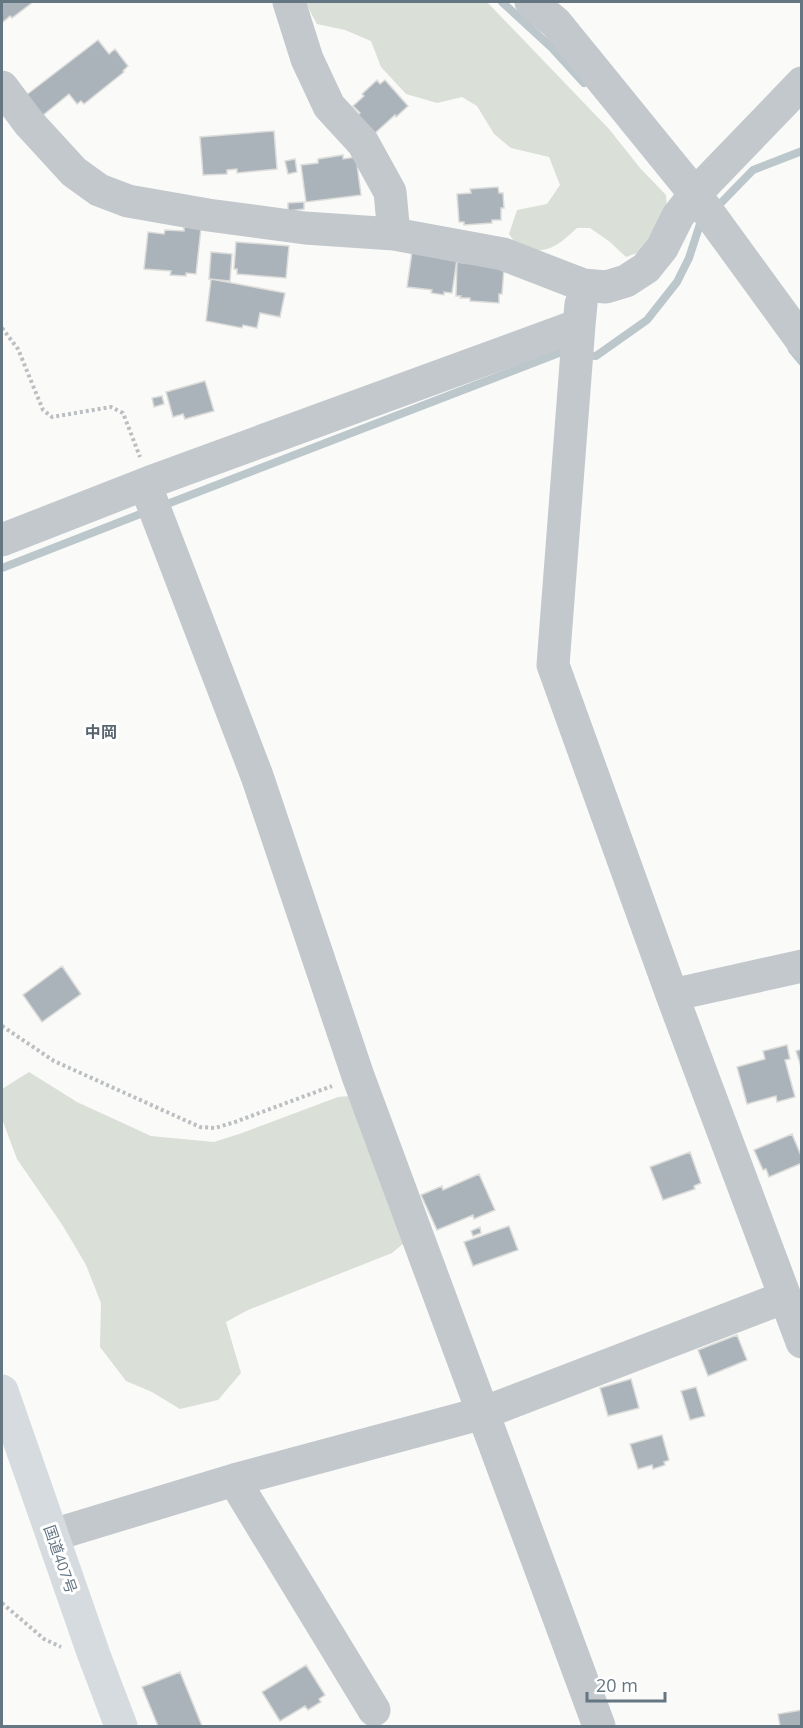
<svg xmlns="http://www.w3.org/2000/svg" width="803" height="1728" font-family="'Open Sans','Noto Sans JP',sans-serif">
  <style>
    .green { fill: #dadfd7 }
    .lines { fill: none; stroke-linecap: round; stroke-linejoin: round }
    .stream { stroke: #bbc7cb; stroke-width: 8 }
    .building { fill: #aab3b9; stroke: #dcdcda; stroke-width: 1.5 }
    .path { stroke: #bbbfc2; stroke-width: 4; stroke-dasharray: 3 3; stroke-linecap: butt }
    .minor { stroke: #c3c8cc; stroke-width: 33 }
    .highway { stroke: #d6dbdf; stroke-width: 33 }
    .labels { text-anchor: middle; dominant-baseline: central; stroke-width: 6; stroke-linejoin: round; paint-order: stroke }
    .street-label { font-size: 15px; fill: #657683; stroke: #fff }
    .neighbourhood-label { font-size: 16px; font-weight: bold; fill: #57646e; stroke: #fff }
  </style>
  <rect width="100%" height="100%" fill="#fafaf8"/>
  <path class="green" d="M305 2H487L609 129 640 168 666 195 667 207 640 252 626 257 610 242 590 228H577C557 247 547 254 519 249L509 234 517 210 547 204 560 185 549 157 511 148 494 134 477 106 462 97 437 103 406 94 381 67 371 41 345 30 317 24Z
    M29 1072 77 1102 151 1136 214 1142 242 1133 338 1097 350 1096 404 1243 392 1253 248 1310 226 1322 241 1373 218 1400 180 1409 152 1392 126 1381 100 1347 101 1303 86 1265 63 1226 17 1159 2 1119V1089Z"/>
  <g class="lines">
    <path class="stream" d="M502 2 552 48 584 83
      M715 209 753 170 802 151
      M792 350 802 362
      M584 355 596 356 647 320 677 282 689 258 700 224 704 219
      M162 506 559 353H569
      M2 568 148 511"/>
  </g>
  <path class="building" d="M2 2H33L12 18 10 16 3 22 2 20Z
    M98 40 109 54 115 49 128 66 123 71 124 72 84 104 81 101 77 104 69 94 42 116 25 96Z
    M377 80 380 84 385 80 408 106 396 117 395 115 374 134 357 116 360 113 353 106 364 96 362 94Z
    M274 131 277 169 237 173V169L227 170V174L203 175 200 137Z
    M343 155V159L356 157 361 195 306 202 301 165 318 163V159Z
    M295 159 297 172 288 174 285 161Z
    M498 187 499 193H503L504 208H501V220H492V223L464 225V222H459L457 194 471 193 470 189Z
    M304 202V209L288 211V203Z
    M184 227 201 228 196 274 186 273V276L170 275 171 271 144 269 148 232 164 234 165 230 184 231Z
    M236 242 289 246 286 278 237 274V269H234Z
    M211 252 232 254 230 281 209 279Z
    M412 252 457 259 452 293 444 292V295L431 293 432 290 407 287Z
    M457 262 504 268 502 294H499V303L470 301V298H460L461 296H456Z
    M211 279 285 293 280 317 260 313 257 328 243 325 242 328 206 321Z
    M205 381 214 411 185 419 183 414 173 417 166 392Z
    M162 396 164 404 154 407 152 398Z
    M62 966 81 994 42 1022 23 995Z
    M787 1045 790 1059 785 1060 795 1097 777 1102 776 1096 747 1104 737 1067 765 1059 763 1051Z
    M802 1049V1070L796 1051Z
    M792 1134 802 1158V1163L769 1177 766 1169 763 1170 754 1150Z
    M690 1152 701 1183 694 1186 695 1189 663 1200 650 1167Z
    M479 1174 495 1210 474 1219 473 1215 437 1230 421 1195 442 1186 443 1190Z
    M509 1226 518 1250 473 1266 464 1242Z
    M480 1227 481 1233 473 1236 471 1231Z
    M737 1335 747 1360 708 1376 698 1350Z
    M631 1379 639 1408 608 1416 600 1388Z
    M696 1387 705 1416 690 1420 681 1391Z
    M662 1435 669 1460 664 1462 665 1465 653 1469 652 1465 638 1469 630 1444Z
    M306 1665 325 1695 319 1699 321 1702 308 1710 305 1706 280 1721 262 1692Z
    M180 1672 202 1726H158L142 1687Z
    M802 1710V1726H780L778 1714Z"/>
  <g class="lines">
    <path class="path" d="M2 328 18 349 43 410 52 417 111 407 123 413 140 457
      M2 1026 54 1061 200 1127 215 1128 235 1122 332 1086
      M2 1603 44 1639 61 1647"/>
    <path class="minor" d="M289 2 307 59 329 106 363 143 390 192 394 234
      M531 2 556 23 695 194 802 341
      M2 87 29 123 74 172 99 190 128 201 208 215 305 228 394 234 503 254 583 285 606 287 626 281 646 268 662 248 678 216 695 194 802 83
      M579 325 553 665 672 995 802 1342
      M145 484 257 776 358 1076 599 1726
      M2 540 150 482 579 325 581 304
      M672 995 802 966
      M234 1480 374 1710
      M53 1535 234 1480 483 1413 785 1297"/>
    <path class="highway" d="M2 1391 94 1655 121 1726"/>
  </g>
  <g class="labels">
    <g class="street-label">
      <text transform="translate(61 1559) rotate(71)">国道407号</text>
    </g>
    <g class="neighbourhood-label">
      <text x="101" y="732">中岡</text>
    </g>
  </g>
  <rect width="803" height="1728" fill="none" stroke="#657683" stroke-width="6"/>
  <path d="M587 1692v9h78v-9" fill="none" stroke="#657683" stroke-width="3"/>
  <text x="596" y="1692" font-size="18" fill="#657683" stroke="#ffffff" stroke-width="4.5" paint-order="stroke">20 m</text>
</svg>
